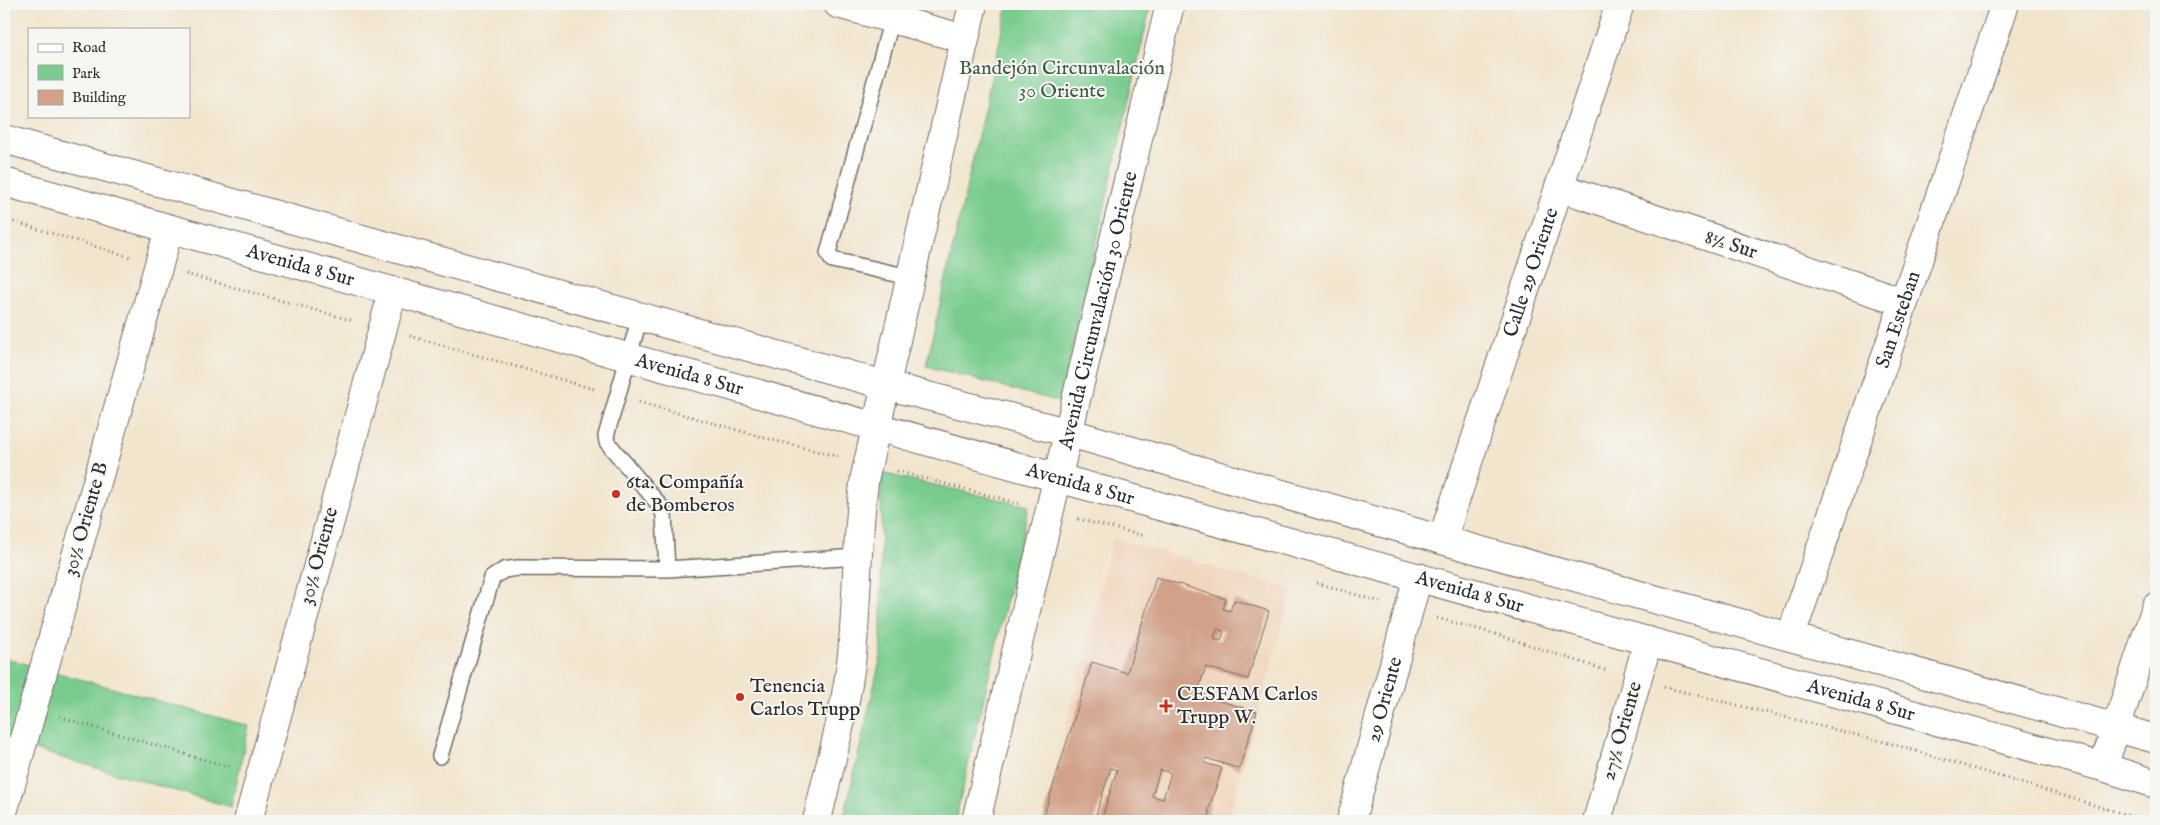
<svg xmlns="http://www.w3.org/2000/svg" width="2160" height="825" font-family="'IM FELL English',serif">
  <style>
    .built { fill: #f1d5bd }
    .green { fill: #79cc8e; stroke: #527c5c }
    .building { fill: #d1a189; fill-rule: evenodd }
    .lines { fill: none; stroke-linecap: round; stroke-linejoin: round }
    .lane-casing { stroke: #716c64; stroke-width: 18 }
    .street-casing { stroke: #716c64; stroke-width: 30 }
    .secondary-casing { stroke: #716c64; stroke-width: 30 }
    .path { stroke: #716c64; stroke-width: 3; stroke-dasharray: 1 4; stroke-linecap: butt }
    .lane { stroke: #fff; stroke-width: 15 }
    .street { stroke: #fff; stroke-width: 28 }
    .secondary { stroke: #fff; stroke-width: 28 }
    .poi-dot { fill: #c8321e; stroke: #f6f6f2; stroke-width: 2 }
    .labels { text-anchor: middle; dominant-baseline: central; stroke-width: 4; stroke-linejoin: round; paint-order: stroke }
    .park-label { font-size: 20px; fill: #425b49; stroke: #f6f6f2 }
    .street-label { font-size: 20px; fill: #2b2b2b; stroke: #f6f6f2 }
    .poi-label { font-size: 20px; fill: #2b2b2b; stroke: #f6f6f2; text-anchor: start }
  </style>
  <rect width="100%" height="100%" fill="#f6f6f2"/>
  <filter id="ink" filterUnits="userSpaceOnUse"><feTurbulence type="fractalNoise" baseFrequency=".02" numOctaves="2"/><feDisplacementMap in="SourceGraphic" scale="10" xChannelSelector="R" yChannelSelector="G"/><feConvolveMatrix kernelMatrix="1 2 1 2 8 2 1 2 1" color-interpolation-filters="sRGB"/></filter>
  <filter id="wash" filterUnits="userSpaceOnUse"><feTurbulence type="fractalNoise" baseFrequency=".0096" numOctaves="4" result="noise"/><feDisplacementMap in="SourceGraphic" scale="20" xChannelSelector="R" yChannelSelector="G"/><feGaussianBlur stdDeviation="1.12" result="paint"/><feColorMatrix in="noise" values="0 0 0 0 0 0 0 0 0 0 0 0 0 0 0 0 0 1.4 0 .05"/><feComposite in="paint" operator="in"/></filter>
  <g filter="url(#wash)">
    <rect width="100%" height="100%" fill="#f2e5ce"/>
    <path class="built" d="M1113 538 1292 590 1228 821H1043Z"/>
    <path class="green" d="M1008 4H1151L1060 402 926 366Z
      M881 473 1029 506 955 821H843L881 656Z
      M4 658 249 726 231 807 4 741Z"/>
    <g id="blocks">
      <path class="building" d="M1156 577 1226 599 1223 609 1230 611 1234 600 1269 611 1248 679 1206 667 1197 694 1257 712 1239 769 1206 758 1204 763 1222 768 1208 812 1210 813 1207 821H1101L1117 770 1111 768 1094 821H1053L1043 818 1092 662 1127 673ZM1217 629 1224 631 1221 641 1214 639ZM1160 770 1171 773 1163 799 1152 796Z"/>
    </g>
  </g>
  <g filter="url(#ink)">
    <use href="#blocks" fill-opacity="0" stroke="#716c64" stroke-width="1"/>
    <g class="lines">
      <g class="lane-casing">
        <path id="lane" d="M896 4 828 253 832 260 910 277
          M667 569 858 557
          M440 756 492 578 504 570 517 568 667 569 664 515 661 507 607 442 606 436 640 317"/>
      </g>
      <g class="street-casing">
        <g id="street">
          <path d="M838 4 965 39"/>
          <path d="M1559 187 1904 302"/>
          <path id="s1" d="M1442 540 1620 4"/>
          <path id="s2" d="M1791 636 2005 4"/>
          <path d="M2103 767 2156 607"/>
          <path d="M4 809 169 229"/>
          <path d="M248 821 393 291"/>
          <path id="s3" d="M1351 821 1418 577"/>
          <path d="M1597 821 1648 641"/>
        </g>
      </g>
      <g class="secondary-casing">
        <g id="secondary">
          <path d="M4 139 885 385 1070 433 1442 540 2156 739"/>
          <path id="s4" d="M4 182 1058 478 2103 767 2156 784"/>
          <path d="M817 821C829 766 846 711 852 654 858 595 856 535 865 476L973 4"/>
          <path id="s5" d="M976 821C1041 549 1107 277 1170 4"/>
        </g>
      </g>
      <path class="path" d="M4 219 130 257
        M186 274 354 321
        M410 336 594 389
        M639 402 765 438 840 457
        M897 471 1021 504
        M1078 519 1145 536
        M1317 583 1381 602
        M1437 618 1496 634 1608 671
        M1664 687 1889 743 2147 821
        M60 717 232 768"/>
      <use href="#lane" class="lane"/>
      <use href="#street" class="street"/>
      <use href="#secondary" class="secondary"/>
    </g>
  </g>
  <g class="poi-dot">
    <circle cx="616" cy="494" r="5"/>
    <circle cx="740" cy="697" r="5"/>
    <path d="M1163.5 698.5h5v5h5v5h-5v5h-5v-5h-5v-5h5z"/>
  </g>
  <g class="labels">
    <g class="park-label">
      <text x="1062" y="68">Bandejón Circunvalación<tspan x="1062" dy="23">30 Oriente</tspan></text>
    </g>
    <g class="street-label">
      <text transform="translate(1731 245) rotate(18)">8½ Sur</text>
      <text stroke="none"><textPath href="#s4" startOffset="308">Avenida 8 Sur</textPath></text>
      <text stroke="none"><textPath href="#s1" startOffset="282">Calle 29 Oriente</textPath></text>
      <text stroke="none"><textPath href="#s5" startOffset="525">Avenida Circunvalación 30 Oriente</textPath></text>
      <text stroke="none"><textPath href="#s2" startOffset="334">San Esteban</textPath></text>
      <text stroke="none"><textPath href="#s4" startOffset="712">Avenida 8 Sur</textPath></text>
      <text stroke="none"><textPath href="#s4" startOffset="1118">Avenida 8 Sur</textPath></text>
      <text transform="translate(86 519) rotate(-74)">30½ Oriente B</text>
      <text transform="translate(319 556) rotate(-75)">30½ Oriente</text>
      <text stroke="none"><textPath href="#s4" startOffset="1522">Avenida 8 Sur</textPath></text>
      <text stroke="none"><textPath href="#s3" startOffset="126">29 Oriente</textPath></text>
      <text stroke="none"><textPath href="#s4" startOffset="1928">Avenida 8 Sur</textPath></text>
      <text transform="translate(1622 731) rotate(-74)">27½ Oriente</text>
    </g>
    <g class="poi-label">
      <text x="626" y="482">6ta. Compañía<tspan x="626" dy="23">de Bomberos</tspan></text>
      <text x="750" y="686">Tenencia<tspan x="750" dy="23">Carlos Trupp</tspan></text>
      <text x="1177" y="694">CESFAM Carlos<tspan x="1177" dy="23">Trupp W.</tspan></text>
    </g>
  </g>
  <rect width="2160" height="825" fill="none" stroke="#f6f6f2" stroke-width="20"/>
  <rect x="28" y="28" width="162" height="90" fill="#f6f6f2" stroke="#a5a5a2"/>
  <rect x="38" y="44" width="25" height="8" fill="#ffffff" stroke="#a5a5a2"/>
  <text x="72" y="52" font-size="15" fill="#2b2b2b">Road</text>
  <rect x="38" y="65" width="25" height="15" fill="#79cc8e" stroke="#a5a5a2"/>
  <text x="72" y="78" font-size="15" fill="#2b2b2b">Park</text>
  <rect x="38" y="90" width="25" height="15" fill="#d1a189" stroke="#a5a5a2"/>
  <text x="72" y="102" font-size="15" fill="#2b2b2b">Building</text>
</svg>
